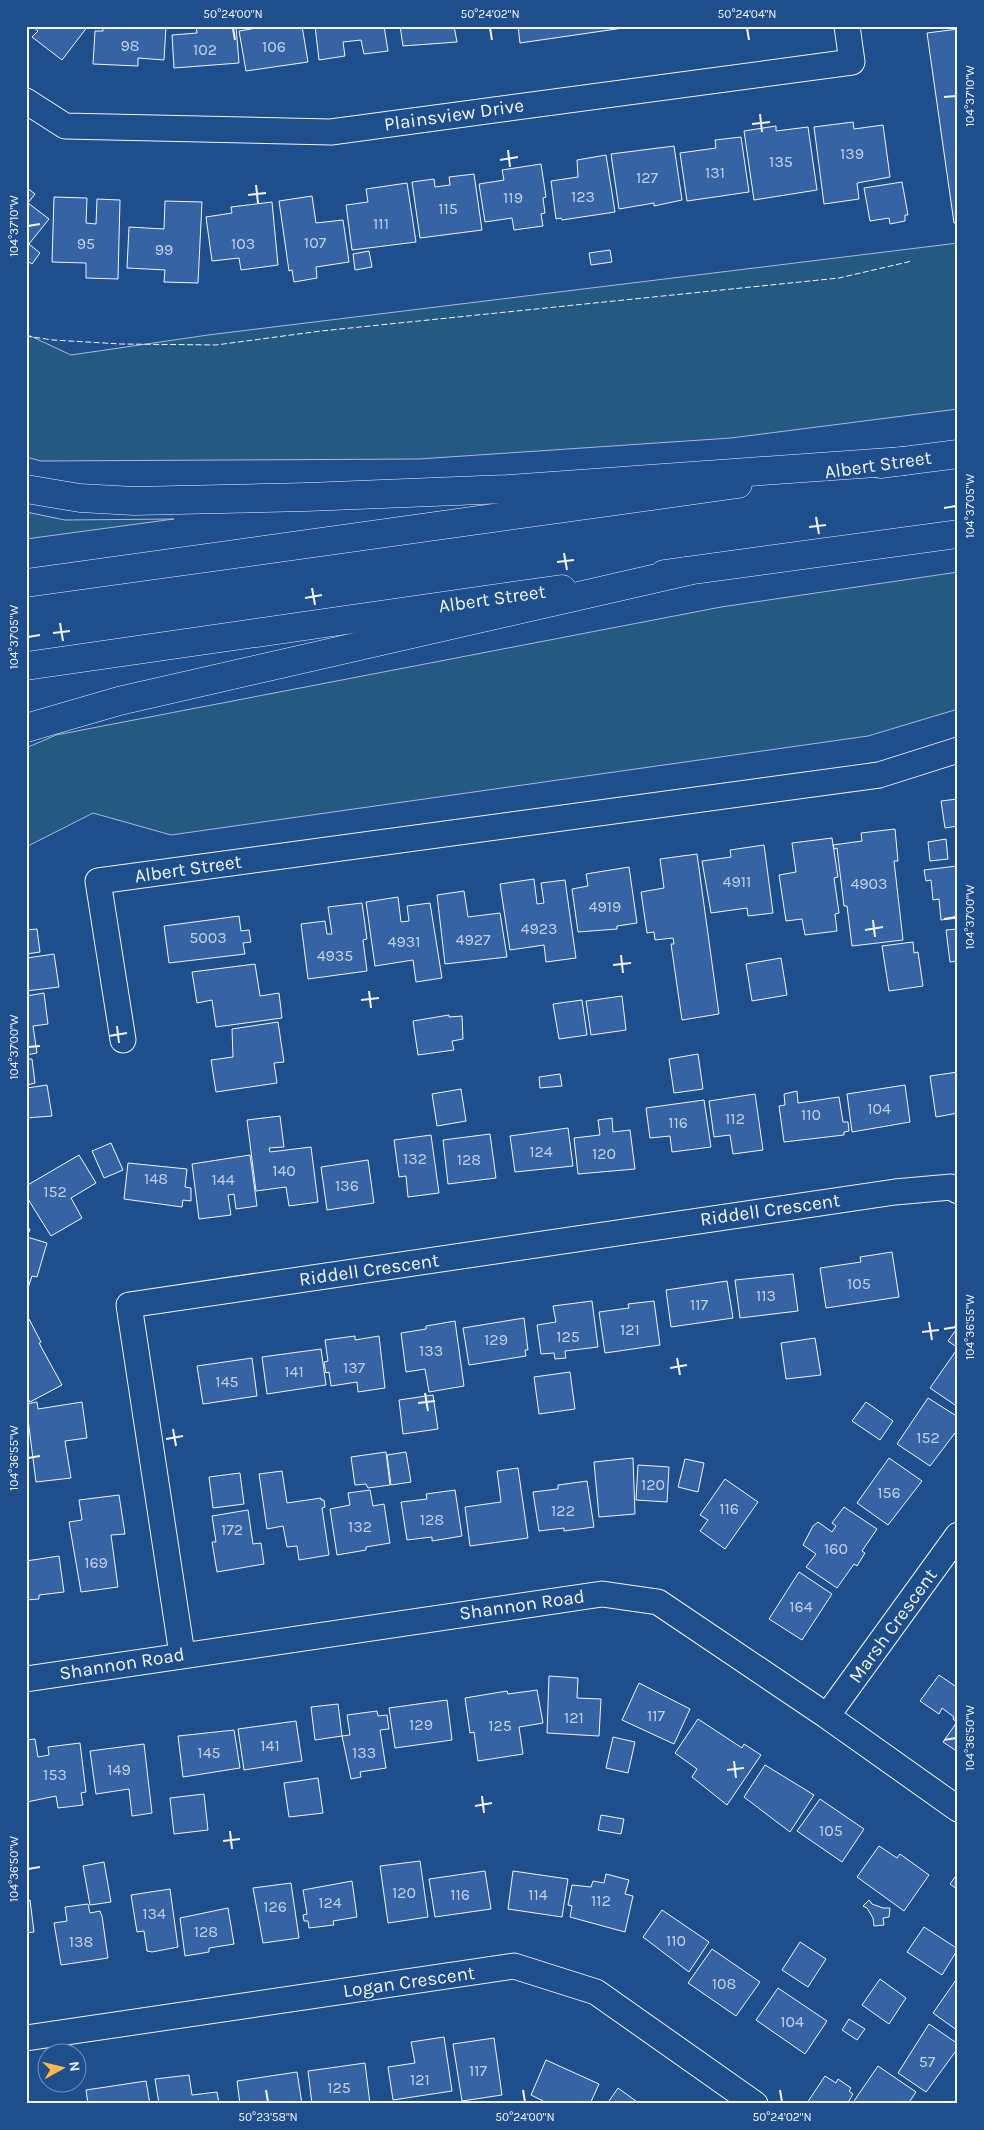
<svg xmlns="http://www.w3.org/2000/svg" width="984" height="2130" font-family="Karla,sans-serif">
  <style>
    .green { fill: #245a82; stroke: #a8bbd7 }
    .building { fill: #3563a3; stroke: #f2f6ff }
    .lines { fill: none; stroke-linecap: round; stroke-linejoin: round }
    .minor-casing { stroke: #f2f6ff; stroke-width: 27 }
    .primary-casing { stroke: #f2f6ff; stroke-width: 29 }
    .motorway-casing { stroke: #f2f6ff; stroke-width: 29 }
    .minor { stroke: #1f4e8c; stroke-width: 25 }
    .primary { stroke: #1f4e8c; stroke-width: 28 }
    .motorway { stroke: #1f4e8c; stroke-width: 28 }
    .fence { stroke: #f2f6ff; stroke-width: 1; stroke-dasharray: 6 2.5; stroke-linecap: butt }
    .ticks { fill: none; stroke: #f2f6ff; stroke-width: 2 }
    .labels { text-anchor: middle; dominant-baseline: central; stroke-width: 4; stroke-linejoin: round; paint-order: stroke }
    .number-label { font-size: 16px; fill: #c3d1e8 }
    .street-label { font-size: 19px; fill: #f2f6ff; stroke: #1f4e8c }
    .neatline { fill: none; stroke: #f2f6ff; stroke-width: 2 }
    .ticks-label { font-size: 12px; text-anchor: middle; fill: #f2f6ff }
  </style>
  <rect width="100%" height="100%" fill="#1f4e8c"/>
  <path class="green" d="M958 243V409L731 438 419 459 41 461 26 457V334L71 355 208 335Z
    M26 512 65 520 174 519 26 539Z
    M958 572V709L868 736 171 835 93 813 26 847V748L56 735 721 607Z"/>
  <path class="building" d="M32 26H88L62 60 32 37 38 31Z
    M103 26H166L164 60 138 58V66L93 64 95 31H103Z
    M196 26H236L239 63 174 68 172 35 197 33Z
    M268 26H302L308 62 246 71 239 31Z
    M315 26H384L388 51 364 54 361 40 343 42 345 56 319 60Z
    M400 26H454L457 42 403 46Z
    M518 26H637L520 43Z
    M958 29V223H954L927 33Z
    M853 122 854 129 883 125 890 177 857 183 859 199 824 204 814 127Z
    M776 126V131L808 127 817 190 754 200 744 131Z
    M741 137 749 192 687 201 680 153 716 148 715 140Z
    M674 146 682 200 654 206V203L619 209 611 154Z
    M606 155 615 212 562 220 561 218 556 219 551 181 578 177 577 160Z
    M541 164 546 197 543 198 545 213 541 214 543 226 514 230 512 218 485 222 479 184 504 180 502 170Z
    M474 174 482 230 420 238 412 182 434 179 435 187 450 185 449 177Z
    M902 182 908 215H905V221L890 224 889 218 870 221 864 188Z
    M407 183 416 242 352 250 346 205 368 202 366 189Z
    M26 187 35 194 28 203 49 219 29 244 40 253 32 264 26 260Z
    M312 196 316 223 343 220 349 262 316 267 317 278 294 282 292 270 289 271 279 201Z
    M54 197 87 198 86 223 96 224 97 199 120 200 118 279 86 278V263L52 262Z
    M165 201 202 202 198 283 164 282 165 270 127 268 129 227 164 229Z
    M272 202 278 265 241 270 239 258 212 261 206 217 232 213 231 207Z
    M610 250 612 262 591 265 589 253Z
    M369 251 372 267 355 270 353 254Z
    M956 795H958V826L945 828 941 801 957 799Z
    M895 829 898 861H894L903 940 852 946 847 906H844L837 848 834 849 833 845 862 841 861 833Z
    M832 838 838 877 834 878 839 913 835 914 837 931 805 935 802 919 786 921 779 875 796 872 792 843Z
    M946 839 948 859 930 861 928 842Z
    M764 845 773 913 748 916 747 908 711 913 702 861 731 857 730 850Z
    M697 854 719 1014 682 1020 671 944H674L673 938 655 940 654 932 647 933 641 892 664 888 660 859Z
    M957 866 958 918 941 920 939 899 933 900 931 880 926 881 924 870Z
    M629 867 637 923 617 926V929L578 932 572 889 588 886 586 874Z
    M534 879 537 904 544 903 541 883 565 880 576 958 546 962 544 945 510 950 500 884Z
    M464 891 468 917 500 913 507 957 445 964 437 895Z
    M398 897 401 922 409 921 407 906 430 903 442 978 416 982 413 960 375 966 366 902Z
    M362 903 367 939 363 940 367 971 308 979 301 924 325 921 327 934H332L328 907Z
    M239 916 241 931 249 930 251 942 243 943 245 954 169 963 164 926Z
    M37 929 40 952 26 954V930Z
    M958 929V961L950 962 946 930Z
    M913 942 914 953 918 952 923 986 889 991 882 946Z
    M54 954 59 987 26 991V956L27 958Z
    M781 958 787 995 752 1001 746 964Z
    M255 964 260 996 279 993 282 1018 216 1027 212 1000 197 1003 192 972Z
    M44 993 48 1024 33 1026 37 1053 26 1055V996Z
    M622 996 626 1030 591 1035 586 1001Z
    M582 1000 587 1035 559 1039 553 1004Z
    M449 1015V1017L462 1016 463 1039 452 1041 454 1050 418 1055 413 1021Z
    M278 1022 284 1062 274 1063 277 1083 216 1092 211 1060 233 1057 232 1029Z
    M698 1054 703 1089 674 1093 669 1059Z
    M26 1059H32L35 1083 27 1085V1088L47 1085 52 1116 26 1118Z
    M958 1072V1113L936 1117 930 1076Z
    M560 1074 562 1086 540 1088 539 1077Z
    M905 1085 910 1122 852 1132 847 1094Z
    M461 1089 466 1121 437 1126 432 1094Z
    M797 1091 798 1103 839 1097 843 1122H848L849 1131 844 1132V1135L784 1142 779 1106 785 1105 784 1094Z
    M755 1094 763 1150 733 1154 730 1135 714 1137 709 1101Z
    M704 1100 711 1147 672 1152 670 1136 650 1138 646 1108Z
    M280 1116 284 1147 269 1148 270 1152 311 1147 318 1202 289 1206 286 1187 256 1191 247 1120Z
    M612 1118 613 1132 630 1130 635 1169 578 1174 574 1138 600 1135 598 1120Z
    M568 1128 573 1166 515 1172 510 1136Z
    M490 1134 496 1178 448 1184 443 1140Z
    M431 1135 439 1193 408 1197 406 1176 399 1177 394 1140Z
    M111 1143 123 1170 104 1178 92 1151Z
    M79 1155 96 1183 71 1198 82 1218 51 1236 26 1196V1186Z
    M250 1155 257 1206 236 1209 234 1194 228 1195 231 1215 199 1219 192 1164Z
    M368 1160 374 1203 327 1210 321 1167Z
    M128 1163 187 1169 185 1187 191 1188V1201L183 1200 182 1207 124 1199Z
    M26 1228 30 1229 27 1237 47 1243 37 1277 32 1276 26 1294Z
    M892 1252 899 1297 826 1308 820 1268 861 1262 860 1257Z
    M793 1274 798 1311 740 1318 735 1280Z
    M727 1281 733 1318 671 1327 666 1290Z
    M592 1301 598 1347 565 1351 566 1358 555 1359 554 1353 541 1354 537 1325 556 1322 553 1306Z
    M654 1301 660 1345 605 1353 599 1312 629 1308 628 1304Z
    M524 1318 528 1350H525L526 1356 469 1365 463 1328Z
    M29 1319 41 1342 39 1343 62 1385 30 1402 26 1396V1320Z
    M455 1321 464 1386 429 1392 425 1369 406 1372 401 1333 426 1329V1326Z
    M958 1327V1348L948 1341Z
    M355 1336V1340L379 1336 385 1388 358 1392 357 1382 331 1386 329 1372 326 1373 324 1362 328 1361 325 1340Z
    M815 1338 821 1375 786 1379 781 1343Z
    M958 1348V1407L930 1388Z
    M321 1349 326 1385 267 1394 262 1357Z
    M252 1358 257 1396 203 1404 197 1366Z
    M570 1372 575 1409 539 1414 534 1377Z
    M433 1395 438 1429 403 1434 399 1400Z
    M928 1398 958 1417V1429L930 1466 897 1444Z
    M37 1402 38 1409 82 1402 87 1438 65 1441 71 1478 36 1482 26 1404Z
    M866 1402 893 1421 880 1440 852 1421Z
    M386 1452 390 1485 368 1488 366 1484 355 1485 351 1457Z
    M406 1452 411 1482 391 1485 387 1455Z
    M633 1458 635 1514 599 1517 594 1462Z
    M889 1458 922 1481 888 1525 857 1503Z
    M685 1459 704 1463 698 1492 678 1487Z
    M638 1465 669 1467 667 1502 636 1500Z
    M518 1468 528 1538 470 1546 465 1507 501 1502 497 1471Z
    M282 1471 287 1503 321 1498V1500H324L325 1507 322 1508 329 1555 299 1560 297 1546 287 1547 283 1526 267 1529 259 1474Z
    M240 1473 244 1504 213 1508 209 1477Z
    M725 1479 758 1502 725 1549 700 1531 708 1520 700 1515Z
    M587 1481 594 1527 564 1531V1528L539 1531 533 1492 558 1489V1485Z
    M370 1490 373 1506 384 1504 390 1543 366 1547V1550L337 1555 330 1509 350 1505 348 1493Z
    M455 1490 462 1536 432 1541V1537L407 1540 401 1502 427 1499 426 1494Z
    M119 1495 125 1534 111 1535 118 1587 81 1592 69 1522 82 1520 79 1500Z
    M844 1507 877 1529 862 1551 865 1553 857 1566 854 1564 837 1588 806 1567 816 1554 803 1545 813 1526 818 1522 832 1532 836 1526 832 1523Z
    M248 1510 253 1544 261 1543 264 1564 217 1572 212 1542H216L212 1516Z
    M59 1556 64 1592 39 1595V1599L26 1600V1561Z
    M799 1572 832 1594 802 1640 769 1619Z
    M939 1675 958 1688V1752L943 1742 957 1722 953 1719 954 1717 942 1708 939 1714 920 1701Z
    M549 1676 578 1678 577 1698 601 1699 599 1736 547 1733Z
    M639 1683 690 1709 674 1744 622 1720Z
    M537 1690 543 1723 519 1727 523 1754 478 1761 474 1732 470 1733 465 1698 507 1691 508 1694Z
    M447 1700 452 1740 395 1748 389 1708Z
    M338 1704 342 1736 315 1740 311 1707Z
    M377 1711 378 1716 387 1715 389 1729 380 1730 386 1768 360 1772 361 1777 351 1779 342 1736 350 1735 347 1715Z
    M698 1719 742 1748 744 1744 761 1755 727 1805 692 1777 697 1769 675 1753Z
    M296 1721 302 1761 244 1770 238 1729Z
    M234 1730 240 1768 183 1777 178 1736Z
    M613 1737 635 1742 628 1773 606 1768Z
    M35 1739 38 1757 49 1755 48 1747 80 1743 86 1792 81 1793 83 1805 58 1808 56 1796 27 1802 26 1740Z
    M144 1744 152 1813 132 1816 129 1789 96 1794 90 1751Z
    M765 1765 814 1795 790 1832 744 1797Z
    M318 1778 323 1813 289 1817 284 1783Z
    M204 1794 208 1830 174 1834 170 1798Z
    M820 1799 864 1829 842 1862 797 1831Z
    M601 1815 624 1819 621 1834 598 1830Z
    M879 1846 897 1858 900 1854 929 1875 904 1911 857 1877Z
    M420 1861 428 1917 388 1923 380 1866Z
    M104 1862 111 1902 90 1905 83 1866Z
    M485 1871 491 1909 435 1917 429 1879Z
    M513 1871 568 1879 562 1917 508 1909Z
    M958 1873V1890L950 1884Z
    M606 1874 629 1880 625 1894 633 1896 625 1932 570 1917 572 1906 568 1905 572 1885 591 1887 593 1881 604 1883Z
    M352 1881 357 1917 333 1921 334 1925 309 1928 308 1921H304L303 1915 307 1914 303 1890Z
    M291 1883 299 1938 263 1943 253 1888Z
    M170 1889 178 1947 152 1952 147 1951 144 1931 137 1932 131 1895Z
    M30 1900 34 1932 26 1933V1901Z
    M869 1900 872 1904 883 1908H890L889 1917 883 1918 884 1925 874 1926 873 1918 867 1908 863 1906Z
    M88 1904 90 1913 100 1911 102 1916 108 1958 61 1965 54 1923 67 1921 65 1907Z
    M228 1908 234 1944 209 1948V1952L185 1956 180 1918Z
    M662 1910 709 1942 689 1972 643 1937Z
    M924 1927 958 1949 942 1975 907 1952Z
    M800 1942 826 1959 808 1987 782 1970Z
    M712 1949 760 1982 736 2016 688 1983Z
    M958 1977V2031L933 2013Z
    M880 1979 906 1998 889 2024 862 2005Z
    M778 1988 827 2021 805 2054 756 2020Z
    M849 2019 865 2029 857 2040 842 2030Z
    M929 2024 958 2044V2048L926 2092 898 2073Z
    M444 2037 452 2091 393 2100 388 2067 415 2063 411 2042Z
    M494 2038 502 2095 462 2101 453 2044Z
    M546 2060 599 2084 590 2104H549L531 2095Z
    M365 2063 370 2104H312L308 2071Z
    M878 2066 916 2092 908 2104H852Z
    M297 2072 302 2104H240L237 2081Z
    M189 2075 192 2095 217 2092 219 2104H159L155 2079Z
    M825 2076 836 2083 838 2079 851 2088 849 2091 853 2094 847 2104 807 2103Z
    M146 2081 150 2104H88L86 2090Z
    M618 2088 640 2104H607Z"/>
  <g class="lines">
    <g class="minor-casing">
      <path id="minor" d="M26 101 65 126 331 132 852 62 847 26
        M123 1040 98 881 879 775 958 750
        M182 1654 129 1305 895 1192 951 1187 958 1191
        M26 1679 602 1594 658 1602 827 1716 958 1809
        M827 1716 958 1535
        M26 2038 514 1966 596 1992 755 2104"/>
    </g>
    <g class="primary-casing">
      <path id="primary" d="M880 464 958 454
        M664 574 958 534
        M26 583 738 484
        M26 666 562 589"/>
    </g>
    <g class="motorway-casing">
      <path id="motorway" d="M26 489 80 498 134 501 307 497 507 489 904 461
        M26 728 119 701 688 571"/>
    </g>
    <use href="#minor" class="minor"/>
    <use href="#primary" class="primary"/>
    <use href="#motorway" class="motorway"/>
    <path class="fence" d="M26 336 53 340 121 344 216 345 321 331 839 278 912 261"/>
  </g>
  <path class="ticks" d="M233 28 235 40M490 28 492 40M747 28 749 40M944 97 956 96M760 114 762 132M752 124 770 122M508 150 510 167M500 160 518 157M256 185 258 203M248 195 266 193M28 226 40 224M944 508 956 506M816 517 819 534M809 527 826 525M564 553 567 570M557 562 574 560M312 588 315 605M305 598 322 595M60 623 63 641M53 633 70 631M28 637 40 635M944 919 956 917M873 920 875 937M865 930 883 927M621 955 623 973M613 965 631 963M369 991 371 1008M361 1000 379 998M117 1026 119 1043M109 1036 127 1033M28 1047 40 1046M929 1322 932 1340M944 1329 956 1327M922 1332 939 1330M677 1358 680 1375M670 1368 687 1365M425 1393 428 1411M418 1403 435 1401M173 1429 176 1446M166 1439 183 1436M28 1458 40 1456M944 1740 956 1738M734 1761 736 1778M727 1770 744 1768M482 1796 484 1813M475 1806 492 1803M230 1831 232 1849M223 1841 240 1839M28 1869 40 1867M266 2090 268 2102M523 2090 525 2102M780 2090 782 2102"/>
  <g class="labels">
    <g class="number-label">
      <text x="130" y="45">98</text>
      <text x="274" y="46">106</text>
      <text x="205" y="49">102</text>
      <text x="852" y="153">139</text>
      <text x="781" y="161">135</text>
      <text x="715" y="172">131</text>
      <text x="647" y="177">127</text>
      <text x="583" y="196">123</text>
      <text x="513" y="197">119</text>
      <text x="448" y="208">115</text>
      <text x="381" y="223">111</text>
      <text x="315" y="242">107</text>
      <text x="86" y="243">95</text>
      <text x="243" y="243">103</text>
      <text x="164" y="249">99</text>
      <text x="737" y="881">4911</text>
      <text x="869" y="883">4903</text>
      <text x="605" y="906">4919</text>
      <text x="539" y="928">4923</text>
      <text x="208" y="937">5003</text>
      <text x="473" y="939">4927</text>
      <text x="404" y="941">4931</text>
      <text x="335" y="955">4935</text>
      <text x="879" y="1108">104</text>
      <text x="811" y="1114">110</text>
      <text x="735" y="1118">112</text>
      <text x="678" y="1122">116</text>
      <text x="541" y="1151">124</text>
      <text x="604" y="1153">120</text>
      <text x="415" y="1158">132</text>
      <text x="469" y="1159">128</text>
      <text x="284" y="1170">140</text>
      <text x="156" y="1178">148</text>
      <text x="223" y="1179">144</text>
      <text x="347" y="1185">136</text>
      <text x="55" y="1191">152</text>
      <text x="859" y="1283">105</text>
      <text x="766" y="1295">113</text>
      <text x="699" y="1304">117</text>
      <text x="630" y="1329">121</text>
      <text x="568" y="1336">125</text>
      <text x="496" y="1339">129</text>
      <text x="431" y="1350">133</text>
      <text x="354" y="1367">137</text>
      <text x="294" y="1371">141</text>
      <text x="227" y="1381">145</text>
      <text x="928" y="1437">152</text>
      <text x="653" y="1484">120</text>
      <text x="889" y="1492">156</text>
      <text x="729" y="1508">116</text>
      <text x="563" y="1510">122</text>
      <text x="432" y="1519">128</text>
      <text x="360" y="1526">132</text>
      <text x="232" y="1529">172</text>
      <text x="836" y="1548">160</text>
      <text x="96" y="1562">169</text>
      <text x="801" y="1606">164</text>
      <text x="656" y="1715">117</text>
      <text x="574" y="1717">121</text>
      <text x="421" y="1724">129</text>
      <text x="500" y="1725">125</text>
      <text x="270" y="1745">141</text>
      <text x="209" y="1752">145</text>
      <text x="364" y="1752">133</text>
      <text x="119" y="1769">149</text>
      <text x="55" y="1774">153</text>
      <text x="831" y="1830">105</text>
      <text x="404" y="1892">120</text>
      <text x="460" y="1894">116</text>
      <text x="538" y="1894">114</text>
      <text x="601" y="1900">112</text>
      <text x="330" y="1902">124</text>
      <text x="275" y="1906">126</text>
      <text x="154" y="1913">134</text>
      <text x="206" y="1931">128</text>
      <text x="676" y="1940">110</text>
      <text x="81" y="1941">138</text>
      <text x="724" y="1983">108</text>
      <text x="792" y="2021">104</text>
      <text x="927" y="2061">57</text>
      <text x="478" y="2070">117</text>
      <text x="420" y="2079">121</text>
      <text x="339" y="2087">125</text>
    </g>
    <g class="street-label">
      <text transform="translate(454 115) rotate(-8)">Plainsview Drive</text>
      <text transform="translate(878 465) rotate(-8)">Albert Street</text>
      <text transform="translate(492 599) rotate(-8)">Albert Street</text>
      <text transform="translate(188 869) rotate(-8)">Albert Street</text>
      <text transform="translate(770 1210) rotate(-8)">Riddell Crescent</text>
      <text transform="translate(369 1270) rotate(-8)">Riddell Crescent</text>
      <text transform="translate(522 1605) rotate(-8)">Shannon Road</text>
      <text transform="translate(893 1626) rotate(-54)">Marsh Crescent</text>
      <text transform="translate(122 1664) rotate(-9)">Shannon Road</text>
      <text transform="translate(409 1982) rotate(-8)">Logan Crescent</text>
    </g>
  </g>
  <rect width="984" height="2130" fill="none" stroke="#1f4e8c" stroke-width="55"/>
  <g transform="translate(62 2068) rotate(82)"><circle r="24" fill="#1f4e8c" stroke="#7391ba"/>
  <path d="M0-4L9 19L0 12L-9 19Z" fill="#ffb74d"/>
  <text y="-8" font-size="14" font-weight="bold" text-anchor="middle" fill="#f2f6ff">N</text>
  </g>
  <rect x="28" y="28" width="928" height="2074" class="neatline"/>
  <g class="ticks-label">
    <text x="233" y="18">50°24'00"N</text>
    <text x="490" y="18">50°24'02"N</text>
    <text x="747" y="18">50°24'04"N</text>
    <text transform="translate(970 96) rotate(-90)" y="4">104°37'10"W</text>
    <text transform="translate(14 226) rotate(-90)" y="4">104°37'10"W</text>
    <text transform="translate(970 506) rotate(-90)" y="4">104°37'05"W</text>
    <text transform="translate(14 637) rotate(-90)" y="4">104°37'05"W</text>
    <text transform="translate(970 917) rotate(-90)" y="4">104°37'00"W</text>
    <text transform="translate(14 1047) rotate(-90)" y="4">104°37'00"W</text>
    <text transform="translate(970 1327) rotate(-90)" y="4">104°36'55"W</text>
    <text transform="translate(14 1458) rotate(-90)" y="4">104°36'55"W</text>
    <text transform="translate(970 1738) rotate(-90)" y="4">104°36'50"W</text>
    <text transform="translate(14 1869) rotate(-90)" y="4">104°36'50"W</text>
    <text x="268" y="2121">50°23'58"N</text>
    <text x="525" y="2121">50°24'00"N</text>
    <text x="782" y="2121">50°24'02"N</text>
  </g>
</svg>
